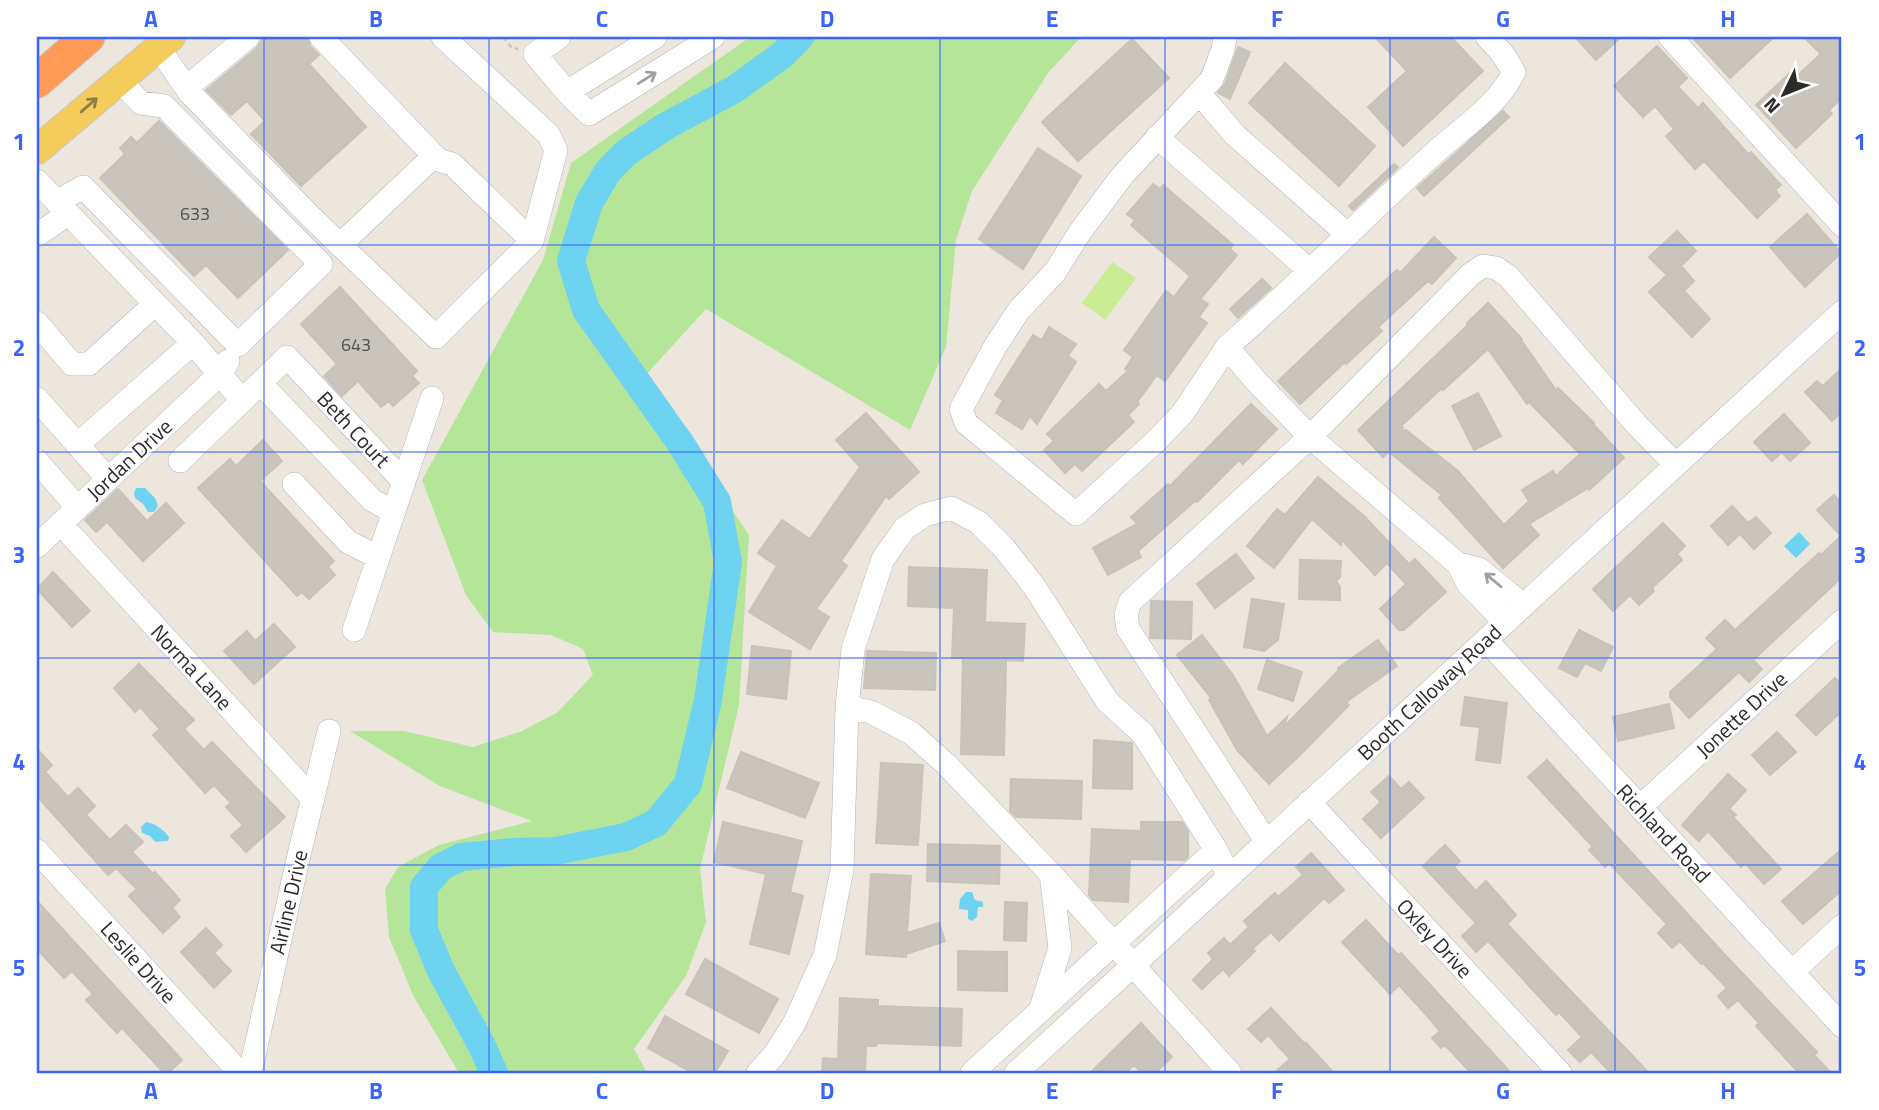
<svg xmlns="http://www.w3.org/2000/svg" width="1879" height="1110" font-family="'Titillium Web',sans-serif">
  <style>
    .green { fill: #b5e598 }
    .pitch { fill: #caec94 }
    .water { fill: #6ed3f1 }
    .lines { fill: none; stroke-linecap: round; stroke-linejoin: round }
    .river { stroke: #6ed3f1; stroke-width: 28 }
    .building { fill: #c9c4bc; stroke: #c9c2b7; stroke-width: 2; fill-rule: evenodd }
    .minor-casing { stroke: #b1b4bf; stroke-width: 24 }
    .major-casing { stroke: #c8c8c8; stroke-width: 30 }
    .highway-casing { stroke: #c8c8c8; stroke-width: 35 }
    .path { stroke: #c8c8c8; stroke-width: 2.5; stroke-dasharray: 5 3.5; stroke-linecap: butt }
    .minor { stroke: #fff; stroke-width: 23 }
    .major { stroke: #f4cc5c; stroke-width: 28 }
    .highway { stroke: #ff9a56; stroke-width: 33 }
    .oneway { stroke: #a0a0a0 }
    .oneway2 { stroke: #907c44 }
    .grid { fill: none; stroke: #3a64fe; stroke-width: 2; stroke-opacity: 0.55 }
    .labels { text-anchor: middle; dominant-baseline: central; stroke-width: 5; stroke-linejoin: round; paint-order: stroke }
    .number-label { font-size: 18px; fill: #52514f }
    .street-label { font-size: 21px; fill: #2b2b2b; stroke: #fff }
    .neatline { fill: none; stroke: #3a64fe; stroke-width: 2.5 }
    .grid-label { font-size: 23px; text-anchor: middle; font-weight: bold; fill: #3a64fe }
  </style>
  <rect width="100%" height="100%" fill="#ede6dd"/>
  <path class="green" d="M750 37H1081L1048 73 972 191 956 240 946 347 910 430 706 309 643 378 749 535 739 705 700 869 706 922 686 976 634 1049 647 1073H459L414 997 389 937 385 889 398 867 439 845 532 821 440 786 350 731H404L473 747 522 731 558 712 593 675 583 649 551 635 493 632 466 595 422 480 543 260 571 163Z"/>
  <path class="pitch" d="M1112 262 1136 278 1105 320 1082 303Z"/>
  <path class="water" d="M136 488H145L155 498 158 506 154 512H148L143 504 135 498 134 493Z
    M1799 532 1810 544 1796 558 1784 546Z
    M146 822C155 823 164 830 169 837L168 841 155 842 150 836 142 833 141 827Z
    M966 892H972L975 900 983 902V907H978L977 917 972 921 968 919V910L959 909 960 899Z"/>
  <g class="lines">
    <path class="river" d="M494 1073 482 1046 441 971 424 930V887L441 867 461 857 514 852 555 851 626 837 656 823 688 784 708 700 728 562 717 502 681 444 586 310 571 261 589 203 608 171 627 152 666 126 735 89 782 55 800 37"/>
  </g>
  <path class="building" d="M264 37H307L310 46 319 55 309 64 366 127 301 186 251 134 265 121 247 101 231 115 206 90 257 48Z
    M1375 37H1451L1483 71 1403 146 1368 107 1407 71Z
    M1575 37H1621L1596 60Z
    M1692 37H1774L1730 78Z
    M1804 37H1842V98L1829 110 1832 114 1796 148 1756 105 1792 71 1797 76 1821 54Z
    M1132 39 1169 78 1078 161 1042 122Z
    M1657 46 1687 78 1678 87 1698 108 1703 103 1748 154 1751 152 1781 185 1775 190 1780 196 1757 218 1704 161 1695 169 1666 136 1674 129 1655 106 1643 117 1614 86Z
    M1238 47 1250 52 1230 99 1218 93 1225 84Z
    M1285 63 1375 146 1339 186 1249 103Z
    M1503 111 1509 117 1424 196 1417 188Z
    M159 121 288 250 238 298 206 265 194 276 100 178 125 154 120 148 131 137 137 143Z
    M1038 148 1081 176 1023 269 979 239Z
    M1394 164 1398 167 1353 210 1349 206Z
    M1153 184 1160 189 1163 185 1233 245 1230 249 1237 255 1200 299 1208 304 1199 317 1207 323 1165 381 1157 375 1137 402 1139 404 1128 415 1134 422 1082 471 1075 464 1065 473 1044 450 1054 441 1047 434 1099 384 1106 391 1128 371 1125 369 1133 357 1124 350 1166 291 1174 297 1190 276 1131 225 1135 220 1127 214Z
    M1807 214 1841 253 1805 287 1770 247Z
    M1677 231 1696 251 1681 266 1694 281 1684 291 1710 319 1692 337 1649 292 1667 275 1649 257Z
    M1434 237 1456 258 1432 284 1428 281 1378 327 1382 331 1346 364 1345 362 1300 404 1278 381 1358 305 1397 270 1400 273Z
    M1262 279 1271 288 1238 318 1230 309Z
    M340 287 417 371 412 376 419 383 393 406 389 401 381 407 358 381 342 396 324 376 337 364 301 324Z
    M1488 303 1522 339 1521 340 1556 390 1558 388 1594 423 1593 424 1624 458 1589 490 1588 488 1529 524 1539 535 1503 568 1439 498 1442 495 1389 452 1383 457 1358 430 1468 325 1467 323ZM1488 349 1527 404 1529 402 1580 454 1556 476 1553 471 1522 490 1529 501 1504 525 1458 471 1406 430 1397 433 1403 428 1401 426 1442 388 1443 390Z
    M1049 327 1076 344 1068 356 1076 362 1037 424 1030 416 1022 429 996 413 1003 400 995 395 1033 335 1042 340Z
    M1842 368V412L1832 421 1805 392 1817 381 1823 386Z
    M1478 393 1501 436 1474 450 1452 406Z
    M1251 404 1277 429 1243 464 1239 460 1197 502 1195 501 1138 551 1141 557 1108 575 1093 548 1137 524 1131 517 1168 484 1170 486Z
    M866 413 919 472 889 499 886 496 841 561 847 566 816 609 829 617 810 649 749 612 777 566 758 553 782 520 810 539 860 467 836 440Z
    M1784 414 1810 443 1790 461 1782 452 1772 461 1754 442Z
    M263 440 282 461 260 481 334 561 328 567 335 575 309 599 302 592 297 596 198 488 230 459 236 466Z
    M1318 477 1364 516 1409 564 1415 559 1446 592 1404 630H1399L1380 609 1406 584 1387 563 1375 575 1341 539V545L1312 519 1274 568 1247 546 1277 509 1285 515Z
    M118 489 147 521 166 503 184 523 143 561 107 522 96 532 85 520Z
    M1834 495 1842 504V577L1753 660 1762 669 1749 682 1739 672 1689 718 1670 697V692L1717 649 1706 638 1725 620 1735 630 1819 553 1821 555 1841 536 1817 510Z
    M1732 506 1748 523 1756 517 1771 533 1754 549 1740 534 1728 545 1711 526Z
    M1663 523 1685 546 1677 554 1682 560 1652 588 1654 591 1639 605 1630 595 1613 611 1593 589Z
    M1236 554 1254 578 1215 608 1197 584Z
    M1300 560 1341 561 1340 577 1336 581 1340 587V600L1299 599Z
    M909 567 987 570 985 622 1025 624 1023 661 1006 660 1004 755 961 754 963 658H952L954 608 908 606Z
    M53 572 90 611 72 627 37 589Z
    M1252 599 1284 604 1278 640 1264 651 1244 647Z
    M1151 601 1192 602 1191 639 1150 638Z
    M274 624 295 647 254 684 224 651 247 631 255 641Z
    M1579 630 1613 647 1601 671 1585 663 1577 677 1559 668Z
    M1202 635 1233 675 1267 736 1287 717 1284 727 1339 670 1338 668 1378 640 1397 666 1346 702 1349 705 1301 754 1269 784 1237 750 1209 700 1211 698 1177 655Z
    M752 646 791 651 786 699 747 694Z
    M867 651 936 653 935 690 864 688Z
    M1267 660 1302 672 1293 701 1258 689Z
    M139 664 194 720 184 729 204 750 212 742 285 817 246 852 231 836 243 825 226 807 231 803 214 785 205 793 153 735 160 729 140 707 135 712 114 688Z
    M1835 678 1842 686V711L1816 735 1796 715Z
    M1465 697 1507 703 1500 763 1476 760 1480 727 1461 725Z
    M1669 704 1674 728 1618 741 1613 717Z
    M1777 732 1796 752 1770 775 1752 755Z
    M1094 740 1132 743V789L1093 788Z
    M37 749 52 765 45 772 68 797 78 788 95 806 86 815 110 840 126 825 143 842 132 852 153 874 155 872 180 900 172 908 180 917 163 933 129 896 137 889 116 868 108 875 37 796Z
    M741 752 819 783 805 818 727 788Z
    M1547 760 1726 956 1817 1052 1814 1055 1831 1073H1799L1756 1026 1759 1023 1738 1000 1728 1008 1718 996 1727 988 1703 963 1701 964 1680 941 1672 948 1658 933 1667 924 1609 863 1605 867 1589 850 1593 847 1528 777Z
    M881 763 923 765 918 845 876 843Z
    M1728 774 1746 790 1729 809 1736 815 1733 817 1781 869 1764 884 1745 863 1741 867 1708 831 1699 841 1682 825Z
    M1389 776 1401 789 1409 782 1424 798 1381 838 1363 819 1381 802 1371 792Z
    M1011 779 1082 781 1081 819 1016 817 1010 811Z
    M723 822 802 841 790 892 803 896 789 954 750 944 766 874 714 862Z
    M1141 822H1182L1188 831V857L1185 860 1130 859 1128 902 1093 900 1089 895 1092 829 1141 831Z
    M928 844 1000 846 999 884 927 881Z
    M1445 845 1460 861 1454 867 1476 891 1486 881 1516 915 1507 924 1649 1073H1611L1591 1052 1580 1062 1568 1050 1582 1037 1559 1012 1556 1015 1488 941 1476 952 1462 936 1476 923 1423 866Z
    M1842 849V890L1803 924 1782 901Z
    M1311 853 1344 890 1329 903 1324 898 1279 941 1271 932 1253 948 1255 951 1229 976 1223 969 1202 989 1193 980 1213 959 1208 953 1224 938 1230 945 1249 927 1244 921 1275 893 1278 897 1303 875 1296 867Z
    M871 874 911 876 907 933 939 923 945 941 906 954V957L866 954Z
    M37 901 182 1060 168 1073H164L122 1028 117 1033 86 1000 93 994 72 971 64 978 37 949Z
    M1005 902 1027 903 1026 941 1004 940Z
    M1366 920 1398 955 1401 953 1511 1073H1471L1445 1045 1441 1048 1432 1038 1440 1031 1420 1008 1399 985 1390 994 1342 942Z
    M206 928 222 945 214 953 231 971 214 988 181 952Z
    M958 951 1007 952V991L958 990Z
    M705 959 778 999 759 1033 686 994Z
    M840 998 878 1000V1006L962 1009 961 1046 877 1043 876 1046H866L865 1073H822L823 1058 838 1059Z
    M1271 1008 1305 1044 1306 1043 1334 1073H1274L1290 1059 1268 1035 1261 1042 1248 1029Z
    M665 1016 728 1051 715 1073H693L648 1048Z
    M1141 1023 1172 1057 1155 1073H1142L1134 1065 1125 1073H1090Z"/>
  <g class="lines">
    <g class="minor-casing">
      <path id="minor" d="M321 37 438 160 452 164 532 241
        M559 37 535 54 567 92 589 114 713 37
        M1225 37 1223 49 1212 79 1122 176 1080 232 1055 272 1019 310 996 345 961 409 966 423 1076 514 1156 441 1182 414 1227 347 1256 381 1310 437 1458 564 1468 584 1505 622
        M1670 37 1842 225
        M158 47 189 92 310 216 436 337 532 241 556 150 548 134 443 37
        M186 88 248 37
        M567 92 655 37
        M1199 93 1235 135 1347 234
        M1157 137 1309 270
        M37 181 193 343 242 400
        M57 202 83 187 238 345 321 264 164 106 141 103 119 80
        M37 235 68 214
        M340 245 434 156
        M37 323 72 364H89L155 304
        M1227 347C1297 286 1362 219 1431 156 1459 130 1497 107 1514 72L1502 53 1487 37
        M260 383 372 500 394 512
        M37 399 108 479
        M77 445 193 343
        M37 461 77 507
        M180 461 287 357 404 482
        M294 484 348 542 378 557
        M71 535 313 799
        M37 546 221 373 228 361
        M1458 564 1479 569 1523 605
        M354 630 432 398
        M1486 640 1842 1026
        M847 707 871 712 911 733 946 764 1051 874 1230 1073
        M1309 802 1560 1073
        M1640 807 1842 621
        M1266 841 1128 629 1126 615 1130 602 1310 437 1471 274 1483 266 1496 268 1508 276 1637 425 1676 465
        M37 851 240 1073
        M1792 972 1842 926
        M1041 1008 1060 948 1051 874
        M250 1073 299 855 329 731
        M758 1073 775 1054 795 1022 825 955 842 870 847 707 853 649 883 559 905 528 925 515 951 508 978 522 1004 548 1034 586 1107 701 1143 734 1216 850 1229 876
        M972 1073 1216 850
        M1016 1073 1842 312"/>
    </g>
    <g class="major-casing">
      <path id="major" d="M37 150 171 37"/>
    </g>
    <g class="highway-casing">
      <path id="highway" d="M37 81 88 37"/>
    </g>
    <path class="path" d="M503 37 512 48 518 49"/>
    <use href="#minor" class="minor"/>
    <use href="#major" class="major"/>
    <use href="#highway" class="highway"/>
  </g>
  <defs><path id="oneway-shaft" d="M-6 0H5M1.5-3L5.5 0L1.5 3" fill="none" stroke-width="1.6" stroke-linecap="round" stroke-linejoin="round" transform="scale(1.75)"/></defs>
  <g class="oneway">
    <use href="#oneway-shaft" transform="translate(647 78) rotate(-32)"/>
    <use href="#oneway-shaft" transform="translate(1493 580) rotate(-140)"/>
  </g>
  <use class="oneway2" href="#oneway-shaft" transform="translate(89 105) rotate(-41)"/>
  <path class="grid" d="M264 37V1073M489 37V1073M714 37V1073M940 37V1073M1165 37V1073M1390 37V1073M1615 37V1073M37 245H1842M37 452H1842M37 658H1842M37 865H1842"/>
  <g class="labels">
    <g class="number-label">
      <text x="195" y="213">633</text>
      <text x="356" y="344">643</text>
    </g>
    <g class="street-label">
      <text transform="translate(354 429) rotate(47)">Beth Court</text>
      <text transform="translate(129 459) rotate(-43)">Jordan Drive</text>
      <text transform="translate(192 667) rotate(47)">Norma Lane</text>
      <text transform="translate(1429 692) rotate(-43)">Booth Calloway Road</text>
      <text transform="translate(1741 714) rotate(-43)">Jonette Drive</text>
      <text transform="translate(1664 833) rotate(47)">Richland Road</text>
      <text transform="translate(288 902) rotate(-77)">Airline Drive</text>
      <text transform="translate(1435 938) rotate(47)">Oxley Drive</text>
      <text transform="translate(139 962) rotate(48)">Leslie Drive</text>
    </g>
  </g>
  <rect width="1879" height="1110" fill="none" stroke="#ffffff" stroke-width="77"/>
  <g transform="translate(1784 94) rotate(227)" stroke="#ffffff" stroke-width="5" paint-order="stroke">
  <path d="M0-5L12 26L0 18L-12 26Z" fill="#2b2b2b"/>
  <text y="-10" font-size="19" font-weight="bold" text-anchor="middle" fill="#2b2b2b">N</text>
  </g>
  <rect x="38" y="38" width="1802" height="1034" class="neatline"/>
  <g class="grid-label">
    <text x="151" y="27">A</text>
    <text x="376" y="27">B</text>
    <text x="602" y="27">C</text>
    <text x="827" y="27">D</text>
    <text x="1052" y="27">E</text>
    <text x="1277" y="27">F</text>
    <text x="1503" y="27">G</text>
    <text x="1728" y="27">H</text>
    <text x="19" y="150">1</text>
    <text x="1860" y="150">1</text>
    <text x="19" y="356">2</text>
    <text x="1860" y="356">2</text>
    <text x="19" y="563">3</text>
    <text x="1860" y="563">3</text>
    <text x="19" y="770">4</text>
    <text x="1860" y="770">4</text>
    <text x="19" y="976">5</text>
    <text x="1860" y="976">5</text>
    <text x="151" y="1099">A</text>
    <text x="376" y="1099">B</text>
    <text x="602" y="1099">C</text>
    <text x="827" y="1099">D</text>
    <text x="1052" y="1099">E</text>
    <text x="1277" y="1099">F</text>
    <text x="1503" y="1099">G</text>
    <text x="1728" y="1099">H</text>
  </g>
</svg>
